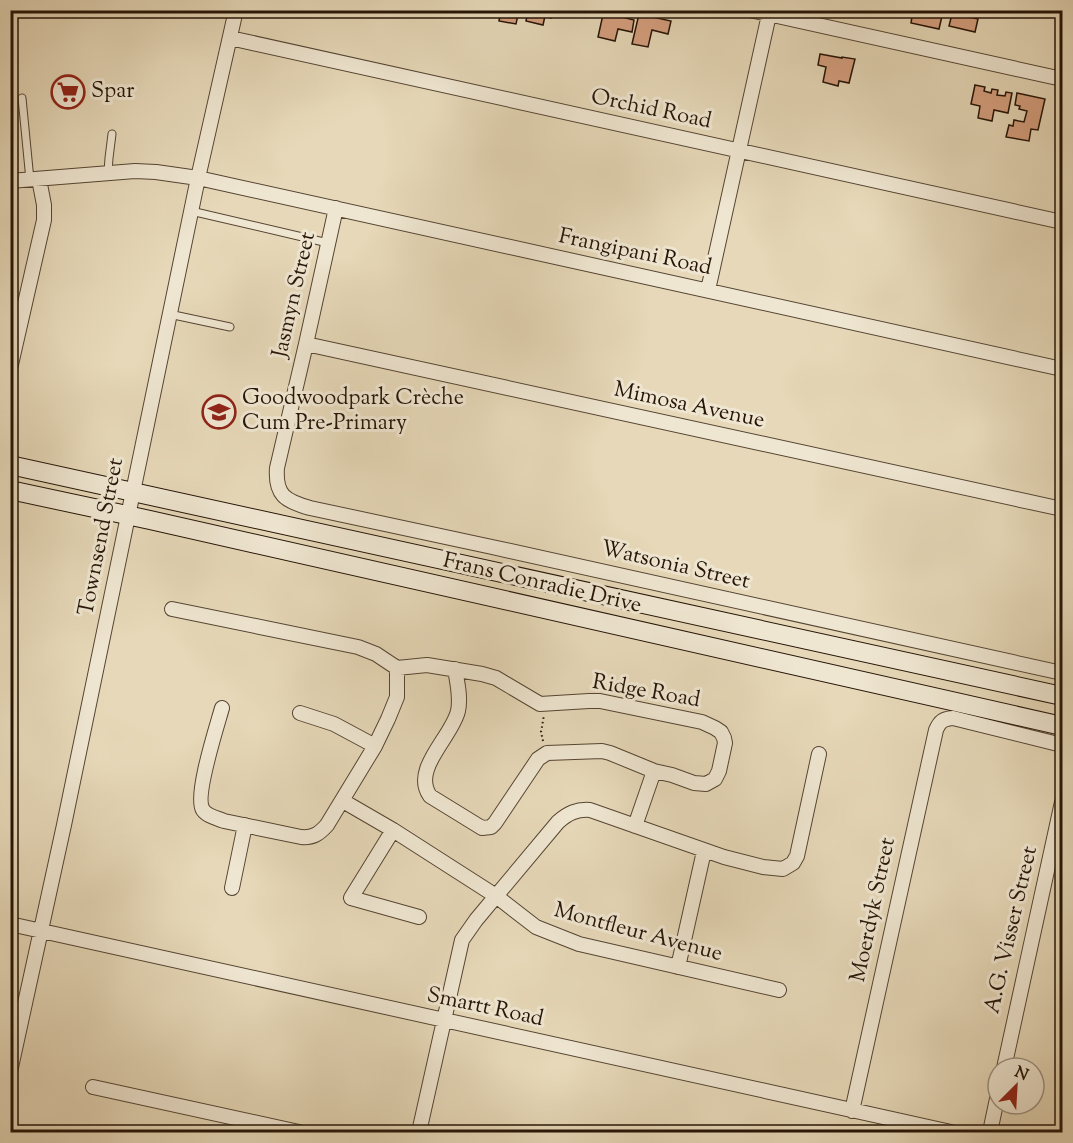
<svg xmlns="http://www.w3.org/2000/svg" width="1073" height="1143" font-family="'Sorts Mill Goudy',serif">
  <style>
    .building { fill: #d59f7f; stroke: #251407; stroke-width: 1.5 }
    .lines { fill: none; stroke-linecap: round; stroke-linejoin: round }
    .service-casing { stroke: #554533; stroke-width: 9 }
    .minor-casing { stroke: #554533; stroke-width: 16 }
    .secondary-casing { stroke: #251407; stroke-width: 20 }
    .path { stroke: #251407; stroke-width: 2; stroke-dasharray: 1.5 3; stroke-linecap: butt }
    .service { stroke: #efe6d1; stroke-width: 7 }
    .minor { stroke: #efe6d1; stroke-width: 14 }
    .secondary { stroke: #efe6d1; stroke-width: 18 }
    .labels { text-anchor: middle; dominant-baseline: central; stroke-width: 6; stroke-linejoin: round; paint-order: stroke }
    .poi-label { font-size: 22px; fill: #251407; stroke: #efe6d1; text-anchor: start }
    .street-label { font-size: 22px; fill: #251407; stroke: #efe6d1 }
  </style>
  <rect width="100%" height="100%" fill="#e6d8b8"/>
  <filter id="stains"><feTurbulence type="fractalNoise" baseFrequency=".00333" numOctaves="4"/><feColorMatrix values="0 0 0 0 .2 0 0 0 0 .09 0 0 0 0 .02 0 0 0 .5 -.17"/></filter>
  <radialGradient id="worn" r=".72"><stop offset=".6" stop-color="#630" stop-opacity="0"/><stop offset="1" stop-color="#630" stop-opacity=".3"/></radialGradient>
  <path class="building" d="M501 10H519L516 24 499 21Z
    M528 10H553L551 18 545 16 543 25 526 21Z
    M604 10H619L618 16 634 20 632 32 618 29 615 41 598 37Z
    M913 10H929V13L942 16 939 29 911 23Z
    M953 10H970L969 17 978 19 975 32 949 26Z
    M639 14 671 21 668 34 652 30 648 47 632 44Z
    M820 54 842 58V57L855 59 849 83 839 81 838 86 823 82 826 67 818 65Z
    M975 85 985 87 984 91 991 93 992 89 998 90 997 95 1005 96 1006 92 1012 93 1008 113 994 110 992 121 978 118 980 106 971 104Z
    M1017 93 1045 99 1038 130 1031 129 1029 141 1006 137 1009 125 1013 126 1014 120 1024 122 1027 111 1019 109 1020 106 1015 105Z"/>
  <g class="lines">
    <g class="service-casing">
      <path id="service" d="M22 98 30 180
        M108 172 109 158 112 134
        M191 211 328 243
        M169 314 230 327"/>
    </g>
    <g class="minor-casing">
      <path id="minor" d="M750 10 1062 79
        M230 38 1062 222
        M10 181 135 171 156 172 198 178 1062 369
        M336 208 306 344 277 468C275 495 285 501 310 508L492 547 1062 673
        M708 290 770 10
        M306 344 1062 509
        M10 369 44 220V205L39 179
        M172 609 358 647 376 654 397 668 427 665 482 674 496 678 540 704 589 701H600L702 722 715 728 721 732 724 738 725 743 719 771 715 779 706 784 694 783 672 775 654 771 610 753 602 751 547 753 538 759 495 823 491 827 482 828 430 796C411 769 452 737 458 711 461 697 457 682 455 669
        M222 708C217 726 194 797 203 810 207 816 217 818 224 821L301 837C313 838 319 834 327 825L375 746 388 719 397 697V668
        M300 713 334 724 375 746
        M343 801 393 830 496 896 536 927 579 944 779 990
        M635 826 654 771
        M393 830 351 898 419 917
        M232 888 245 825
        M10 924 951 1132
        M678 967 704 851
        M1004 1068 1062 802
        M10 1072 64 825 198 178 236 10
        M93 1087 299 1132
        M852 1111 936 730C940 721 943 719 953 718L1062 745
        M419 1132 462 940 476 920 558 822C568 813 577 809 590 810L724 857 763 867 783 869 793 863 797 856 819 754
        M990 1132 998 1094"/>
    </g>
    <g class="secondary-casing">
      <path id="secondary" d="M10 465 1062 696
        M10 490 150 520 1062 726"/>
    </g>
    <path class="path" d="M543 741 541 732 544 715"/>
    <use href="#service" class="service"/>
    <use href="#minor" class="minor"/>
    <use href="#secondary" class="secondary"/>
  </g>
  <defs>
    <g id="supermarket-ring" transform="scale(1.725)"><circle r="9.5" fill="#efe6d1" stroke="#8f2418" stroke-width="1.5"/><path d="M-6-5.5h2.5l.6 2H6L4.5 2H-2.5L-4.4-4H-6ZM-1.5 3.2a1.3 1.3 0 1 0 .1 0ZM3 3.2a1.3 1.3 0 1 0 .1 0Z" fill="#8f2418"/></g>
    <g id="school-ring" transform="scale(1.725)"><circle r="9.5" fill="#efe6d1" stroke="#8f2418" stroke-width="1.5"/><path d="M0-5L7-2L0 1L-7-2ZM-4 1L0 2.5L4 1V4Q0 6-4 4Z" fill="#8f2418"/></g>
  </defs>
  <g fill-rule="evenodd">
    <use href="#supermarket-ring" x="68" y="92"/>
    <use href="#school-ring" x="219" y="412"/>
  </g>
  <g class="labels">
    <g class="poi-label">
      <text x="91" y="92">Spar</text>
      <text x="242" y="399">Goodwoodpark Crèche<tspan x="242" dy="25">Cum Pre-Primary</tspan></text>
    </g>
    <g class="street-label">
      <text transform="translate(651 110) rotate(12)">Orchid Road</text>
      <text transform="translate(635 253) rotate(12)">Frangipani Road</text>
      <text transform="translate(295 295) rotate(-77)">Jasmyn Street</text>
      <text transform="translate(689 406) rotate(12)">Mimosa Avenue</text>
      <text transform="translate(102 537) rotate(-79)">Townsend Street</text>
      <text transform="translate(675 566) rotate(13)">Watsonia Street</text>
      <text transform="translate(542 584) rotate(13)">Frans Conradie Drive</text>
      <text transform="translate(646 692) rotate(10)">Ridge Road</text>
      <text transform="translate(874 910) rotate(-78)">Moerdyk Street</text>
      <text transform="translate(1012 930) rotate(-77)">A.G. Visser Street</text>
      <text transform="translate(638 933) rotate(15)">Montfleur Avenue</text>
      <text transform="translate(485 1008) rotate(12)">Smartt Road</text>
    </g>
  </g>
  <rect width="1073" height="1143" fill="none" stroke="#e6d8b8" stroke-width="36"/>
  <rect x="12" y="12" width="1049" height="1119" fill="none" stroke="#251407" stroke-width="3"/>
  <rect x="18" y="18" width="1037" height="1107" fill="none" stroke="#251407" stroke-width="1.5"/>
  <g transform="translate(1016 1086) rotate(24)"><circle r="28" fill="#efe6d1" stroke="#9e9280" stroke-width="1.5"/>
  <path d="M0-4.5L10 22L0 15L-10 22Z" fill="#8f2418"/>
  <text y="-9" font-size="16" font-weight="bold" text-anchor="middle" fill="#251407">N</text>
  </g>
  <rect width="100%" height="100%" filter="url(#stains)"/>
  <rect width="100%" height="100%" fill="url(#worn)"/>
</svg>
